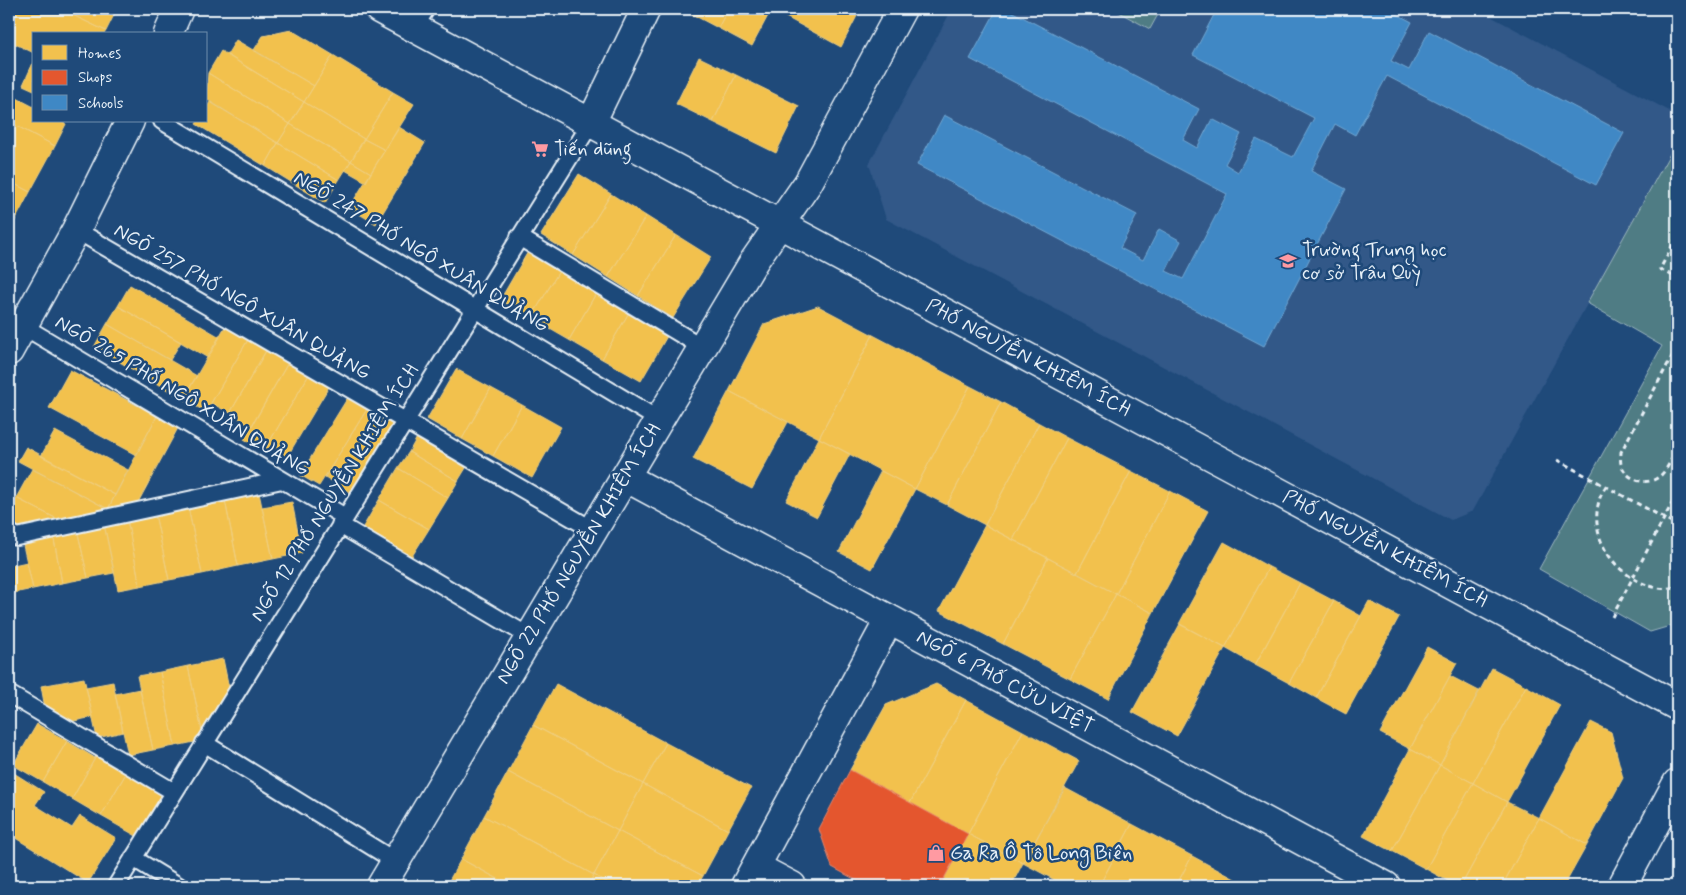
<svg xmlns="http://www.w3.org/2000/svg" width="1686" height="895" font-family="Mynerve,sans-serif">
  <style>
    .built { fill: #315888 }
    .green { fill: #507c84; stroke: #9cb6be }
    .homes { fill: #f2c14e; stroke: #efcf81 }
    .shops { fill: #e4572e; stroke: #e5856b }
    .schools { fill: #3f88c5; stroke: #72a8d4 }
    .lines { fill: none; stroke-linecap: round; stroke-linejoin: round }
    .service-casing { stroke: #e8f1f8; stroke-width: 20 }
    .minor-casing { stroke: #e8f1f8; stroke-width: 31 }
    .tertiary-casing { stroke: #e8f1f8; stroke-width: 31 }
    .secondary-casing { stroke: #e8f1f8; stroke-width: 31 }
    .path { stroke: #e8f1f8; stroke-width: 3; stroke-dasharray: 5 4; stroke-linecap: butt }
    .service { stroke: #1f4a7a; stroke-width: 16 }
    .minor { stroke: #1f4a7a; stroke-width: 28 }
    .tertiary { stroke: #1f4a7a; stroke-width: 28 }
    .secondary { stroke: #1f4a7a; stroke-width: 28 }
    .labels { text-anchor: middle; dominant-baseline: central; stroke-width: 5; stroke-linejoin: round; paint-order: stroke }
    .poi-label { font-size: 20px; fill: #e8f1f8; stroke: #1f4a7a; text-anchor: start }
    .street-label { font-size: 20px; fill: #e8f1f8; stroke: #1f4a7a }
  </style>
  <rect width="100%" height="100%" fill="#1f4a7a"/>
  <filter id="ink" filterUnits="userSpaceOnUse"><feTurbulence type="fractalNoise" baseFrequency=".02" numOctaves="2"/><feDisplacementMap in="SourceGraphic" scale="10" xChannelSelector="R" yChannelSelector="G"/><feConvolveMatrix kernelMatrix="1 2 1 2 8 2 1 2 1" color-interpolation-filters="sRGB"/></filter>
  <g filter="url(#ink)">
    <path class="built" d="M952 9H1477L1677 115V141L1473 511 1451 520 886 219 869 164Z"/>
    <path class="green" d="M1113 9H1161L1150 29Z
      M1677 141V624L1650 632 1539 569 1662 346 1587 303Z"/>
    <path class="homes" d="M9 9H60L106 31 104 34H34V53L9 41Z
      M60 9H106L115 13 106 31Z
      M682 9H728L718 28Z
      M728 9 771 10 752 46 718 28Z
      M771 9H848L858 14 841 47Z
      M291 30 333 55 314 86 254 50 263 36Z
      M236 40 314 86 304 102 227 55Z
      M221 51 304 102 290 124 208 73Z
      M333 55 393 92 364 139 304 102Z
      M699 57 736 75 713 122 676 104Z
      M33 63H34V90L23 85Z
      M208 73 290 124 278 143 206 99Z
      M736 75 799 106 776 153 713 122Z
      M393 92 414 104 385 150 364 139Z
      M9 94 34 107V121H60L66 124 55 146 9 122Z
      M210 102 278 143 265 166 196 124 198 121H206V108Z
      M304 102 364 139 351 161 290 124Z
      M9 122 55 146 30 192 9 181Z
      M290 124 351 161 339 180 278 143Z
      M399 127 425 143 376 224 349 208Z
      M364 139 385 150 371 173 351 161Z
      M278 143 339 180 325 203 265 166Z
      M351 161 371 173 366 182 345 170Z
      M579 174 611 194 573 255 541 235Z
      M9 181 30 192 9 232Z
      M611 194 646 216 608 277 573 255Z
      M646 216 676 235 638 296 608 277Z
      M676 235 711 257 673 318 638 296Z
      M529 250 561 268 531 318 500 300Z
      M561 268 598 290 569 340 531 318Z
      M130 285 220 337 208 358 118 306Z
      M598 290 631 309 602 359 569 340Z
      M118 306 181 342 170 360 107 324Z
      M818 306 873 335 819 438 729 391 764 324Z
      M631 309 670 331 641 381 602 359Z
      M107 324 197 376 183 399 94 347Z
      M226 325 249 338 206 412 183 399Z
      M873 335 970 386 915 489 819 438Z
      M249 338 267 349 230 413 211 403Z
      M267 349 289 361 252 426 230 413Z
      M289 361 310 373 264 451 244 439Z
      M456 369 491 388 462 439 427 419Z
      M70 370 157 416 136 455 49 408Z
      M310 373 330 385 284 462 264 451Z
      M970 386 1001 402 947 505 915 489Z
      M491 388 522 405 493 456 462 439Z
      M729 391 788 422 752 489 693 459Z
      M350 394 369 406 319 486 300 475Z
      M1001 402 1039 423 985 525 947 505Z
      M522 405 561 427 532 478 493 456Z
      M369 406 395 422 351 493 325 477Z
      M157 416 178 428 135 508 108 509Z
      M1039 423 1067 438 1013 540 985 525Z
      M55 431 128 470 115 495 41 456Z
      M419 434 469 463 458 481 409 452Z
      M819 438 850 454 817 517 786 501Z
      M1067 438 1131 471 1077 573 1013 540Z
      M26 447 115 495 108 509 18 461Z
      M409 452 458 481 448 498 398 468Z
      M398 468 448 498 429 529 379 500Z
      M32 469 108 509 65 523 16 498Z
      M881 471 915 489 872 569 839 552Z
      M1131 471 1170 491 1116 594 1077 573Z
      M1170 491 1208 511 1153 613 1116 594Z
      M259 493 273 559 238 566 225 500Z
      M16 498 65 523 24 533 9 525V511Z
      M225 500 238 566 202 574 188 507Z
      M379 500 429 529 409 561 360 532Z
      M292 502 302 553 273 559 262 507Z
      M188 507 202 574 169 580 155 514Z
      M155 514 169 580 140 586 127 519Z
      M127 519 140 586 118 590 104 524Z
      M104 524 114 573 88 578 77 529Z
      M985 525 1048 558 1003 644 939 611Z
      M77 529 88 578 62 583 53 534Z
      M53 534 62 583 33 589 22 541Z
      M1224 542 1269 567 1225 648 1179 624Z
      M1048 558 1116 594 1070 679 1003 644Z
      M27 562 33 589 9 594V566Z
      M1269 567 1300 583 1255 665 1225 648Z
      M1300 583 1334 601 1289 683 1255 665Z
      M1116 594 1153 613 1108 699 1070 679Z
      M1334 601 1361 616 1316 698 1289 683Z
      M1369 601 1399 617 1346 714 1316 698Z
      M1180 624 1225 648 1177 736 1132 712Z
      M1427 647 1457 663 1410 749 1380 733Z
      M223 659 231 698 204 740 188 666Z
      M188 666 204 740 175 746 160 672Z
      M1492 668 1526 686 1473 783 1440 765Z
      M160 672 175 746 153 750 137 676Z
      M1450 676 1479 691 1440 765 1410 749Z
      M84 678 93 717 74 721 45 708 41 686Z
      M113 682 123 732 97 738 86 687Z
      M556 684 666 743 643 784 533 725Z
      M936 684 966 700 910 803 850 770 886 705Z
      M1526 686 1560 705 1507 802 1473 783Z
      M140 689 153 750 128 755 115 694Z
      M966 700 1023 731 968 834 910 803Z
      M1591 722 1611 732 1623 778 1587 845 1539 818Z
      M37 724 67 741 43 782 13 765Z
      M533 725 643 784 618 831 508 772Z
      M1023 731 1079 761 1023 863 968 834Z
      M67 741 95 758 72 799 43 782Z
      M666 743 751 788 728 830 643 784Z
      M1410 749 1440 765 1392 851 1363 836Z
      M98 753 128 770 101 816 72 799Z
      M1440 765 1473 783 1426 869 1392 851Z
      M9 770 44 792 35 805 72 828 80 816 116 838 88 883 9 834Z
      M128 770 166 792 140 838 101 816Z
      M508 772 618 831 594 875 484 816Z
      M1473 783 1507 802 1461 886H1457L1426 869Z
      M643 784 728 830 703 876 618 831Z
      M1065 788 1132 824 1099 886H1066L1023 863Z
      M1507 802 1539 818 1502 886H1461Z
      M484 816 594 875 588 886H511L461 859Z
      M1539 818 1587 845 1564 886H1502Z
      M1132 824 1192 856 1176 886H1099Z
      M618 831 703 876 697 886H614L594 875Z
      M968 834 1023 863 1011 886H940Z
      M1192 856 1248 886H1176Z
      M461 859 509 885V886H446Z
      M594 875 614 886H588Z"/>
    <path class="shops" d="M850 770 968 834 940 886H867L832 867 819 829Z"/>
    <path class="schools" d="M997 9H1007L1199 109 1183 140 1197 148 1212 119 1241 134 1225 164 1238 172 1256 139 1293 157 1314 118 1193 55 1217 9H1387L1412 22 1391 61 1409 70 1429 31 1624 133 1596 185 1387 76 1355 135 1335 124 1311 171 1346 189 1264 346 917 165 944 115 1137 215 1120 248 1143 260 1159 229 1181 241 1166 271 1183 279 1227 194 970 59Z"/>
    <g class="lines">
      <g class="service-casing">
        <path id="service" d="M414 28 426 9
          M162 121 659 420
          M76 230 593 530
          M519 237 702 347
          M23 326 345 517
          M340 525 530 637
          M9 532 17 537 282 480
          M9 694 174 792
          M204 743 395 861
          M133 858 179 886
          M116 886 591 123"/>
      </g>
      <g class="minor-casing">
        <path id="minor" d="M625 477 1386 886
          M756 867 792 886
          M381 886 754 261 808 183 902 9
          M745 886 889 620"/>
      </g>
      <g class="tertiary-casing">
        <path id="tertiary" d="M379 9 1677 706
          M591 123 646 9
          M1622 886 1677 783"/>
      </g>
      <g class="secondary-casing">
        <path id="secondary" d="M168 34 179 9
          M9 351 76 230 130 121"/>
      </g>
      <path class="path" d="M1677 237 1660 269 1677 278
        M1677 347 1621 452C1621 456 1620 460 1621 464 1626 481 1650 488 1662 474 1669 467 1673 455 1677 447
        M1557 460 1677 525
        M1606 486C1603 491 1600 496 1599 501 1588 542 1619 580 1658 588 1664 589 1671 588 1677 587
        M1612 617 1677 494"/>
      <use href="#service" class="service"/>
      <use href="#minor" class="minor"/>
      <use href="#tertiary" class="tertiary"/>
      <use href="#secondary" class="secondary"/>
    </g>
  </g>
  <defs>
    <g id="supermarket-bare" transform="scale(1.35)"><path d="M-6-5.5h2.5l.6 2H6L4.5 2H-2.5L-4.4-4H-6ZM-1.5 3.2a1.3 1.3 0 1 0 .1 0ZM3 3.2a1.3 1.3 0 1 0 .1 0Z" fill="#ff9aa2" stroke="#1f4a7a" stroke-width="2.5" paint-order="stroke"/></g>
    <g id="school-bare" transform="scale(1.35)"><path d="M0-5L7-2L0 1L-7-2ZM-4 1L0 2.5L4 1V4Q0 6-4 4Z" fill="#ff9aa2" stroke="#1f4a7a" stroke-width="2.5" paint-order="stroke"/></g>
    <g id="shop-bare" transform="scale(1.35)"><path d="M-5-2.5h2.3a2.7 3.5 0 0 1 5.4 0H5L5.5 6h-11ZM-1.5-2.5h3a1.5 2.3 0 0 0-3 0Z" fill="#ff9aa2" stroke="#1f4a7a" stroke-width="2.5" paint-order="stroke"/></g>
  </defs>
  <g fill-rule="evenodd">
    <use href="#supermarket-bare" x="540" y="149"/>
    <use href="#school-bare" x="1288" y="261"/>
    <use href="#shop-bare" x="936" y="853"/>
  </g>
  <g class="labels">
    <g class="poi-label">
      <text x="554" y="149">Tiến dũng</text>
      <text x="1302" y="250">Trường Trung học<tspan x="1302" dy="23">cơ sở Trâu Quỳ</tspan></text>
      <text x="950" y="853">Ga Ra Ô Tô Long Biên</text>
    </g>
    <g class="street-label">
      <text transform="translate(421 252) rotate(31)">NGÕ 247 PHỐ NGÔ XUÂN QUẢNG</text>
      <text transform="translate(242 302) rotate(30)">NGÕ 257 PHỐ NGÔ XUÂN QUẢNG</text>
      <text transform="translate(1028 358) rotate(28)">PHỐ NGUYỄN KHIÊM ÍCH</text>
      <text transform="translate(182 396) rotate(31)">NGÕ 265 PHỐ NGÔ XUÂN QUẢNG</text>
      <text transform="translate(335 493) rotate(-58)">NGÕ 12 PHỐ NGUYỄN KHIÊM ÍCH</text>
      <text transform="translate(1385 549) rotate(28)">PHỐ NGUYỄN KHIÊM ÍCH</text>
      <text transform="translate(579 554) rotate(-59)">NGÕ 22 PHỐ NGUYỄN KHIÊM ÍCH</text>
      <text transform="translate(1005 682) rotate(28)">NGÕ 6 PHỐ CỬU VIỆT</text>
    </g>
  </g>
  <rect width="1686" height="895" fill="none" stroke="#1f4a7a" stroke-width="30"/>
  <rect x="15" y="15" width="1656" height="865" fill="none" stroke="#e8f1f8" stroke-width="2" filter="url(#ink)"/>
  <rect x="32" y="32" width="175" height="90" fill="#1f4a7a" stroke="#6f8dac"/>
  <rect x="42" y="45" width="25" height="15" fill="#f2c14e" stroke="#6f8dac"/>
  <text x="78" y="58" font-size="15" fill="#e8f1f8">Homes</text>
  <rect x="42" y="70" width="25" height="15" fill="#e4572e" stroke="#6f8dac"/>
  <text x="78" y="82" font-size="15" fill="#e8f1f8">Shops</text>
  <rect x="42" y="95" width="25" height="15" fill="#3f88c5" stroke="#6f8dac"/>
  <text x="78" y="108" font-size="15" fill="#e8f1f8">Schools</text>
</svg>
